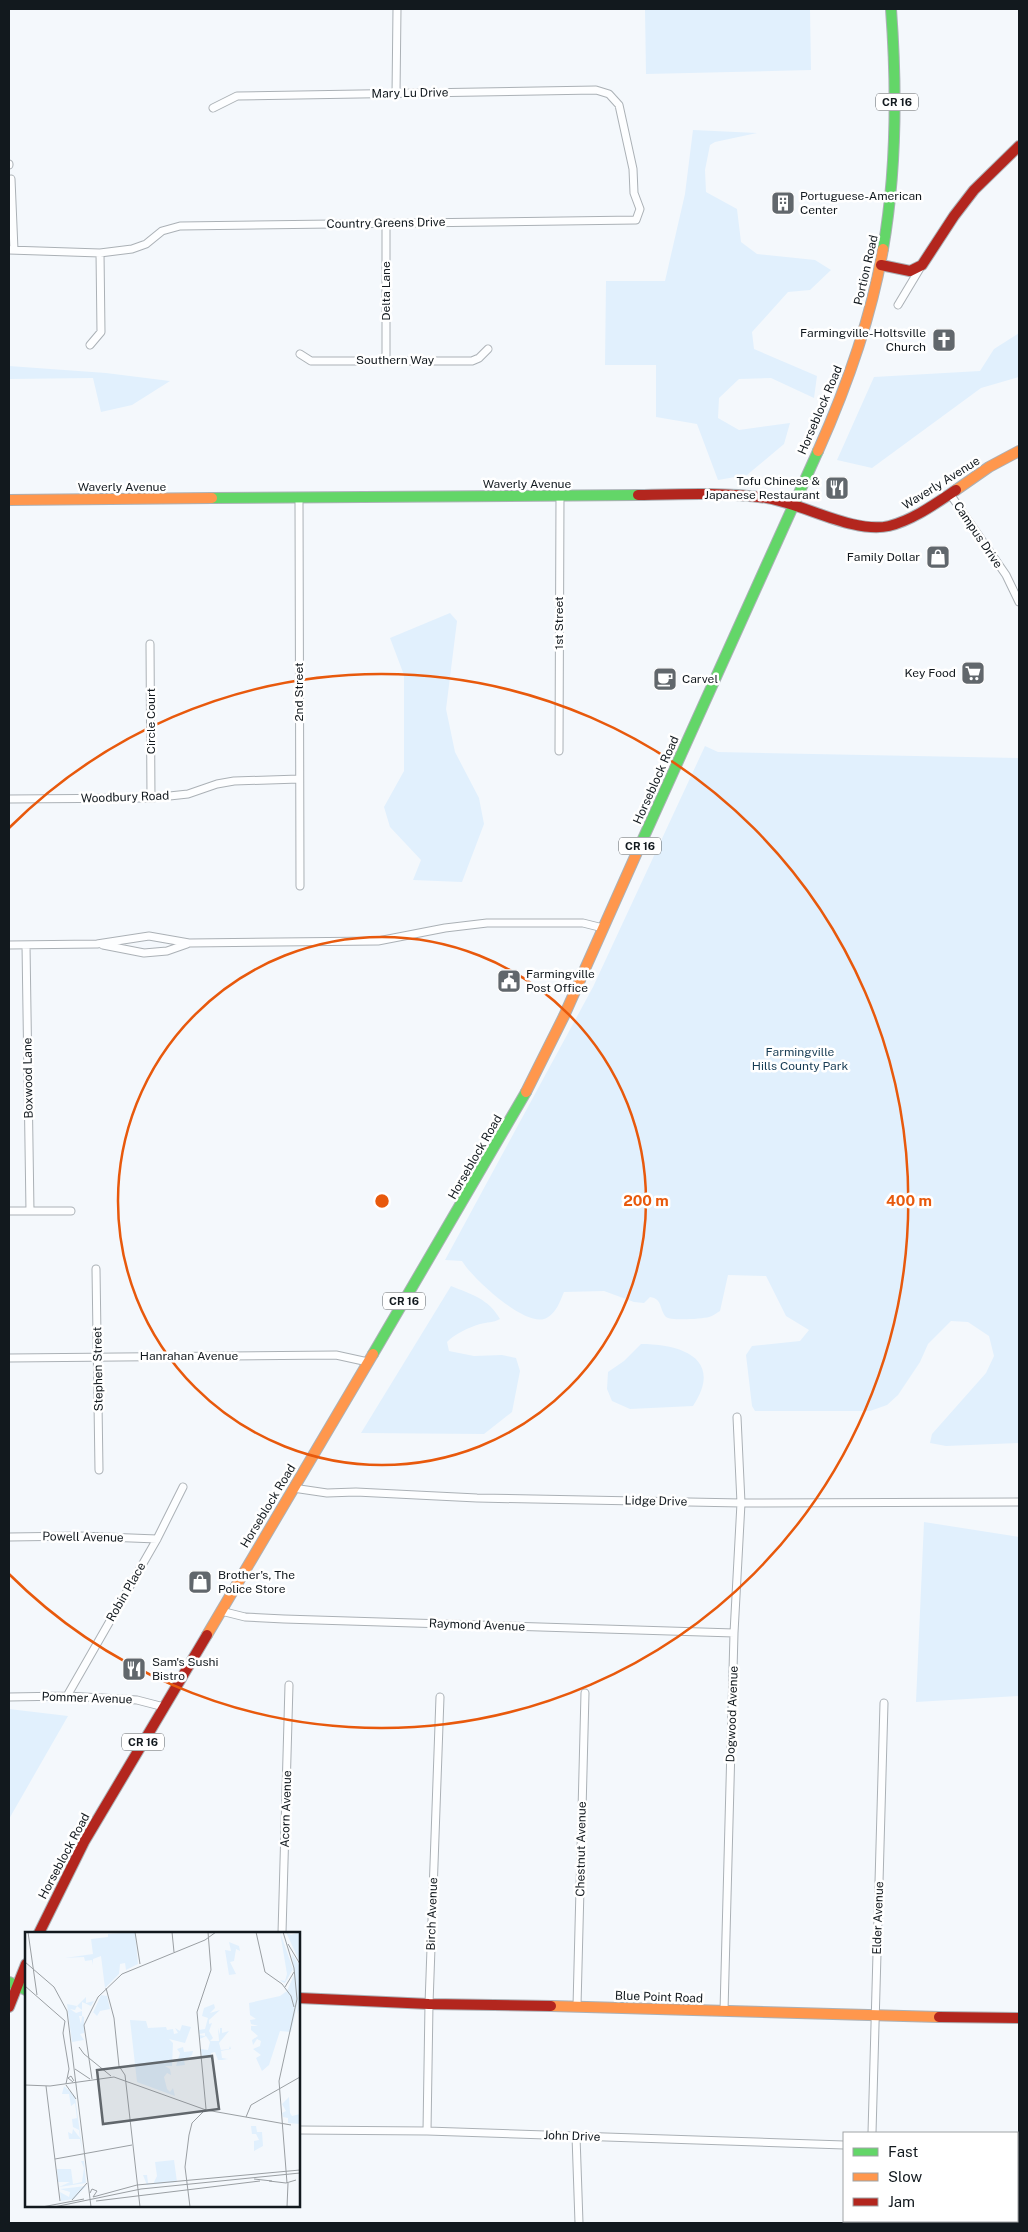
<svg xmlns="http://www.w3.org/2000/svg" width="1028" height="2232" font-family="'Public Sans',sans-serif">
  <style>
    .green { fill: #e1f0fd }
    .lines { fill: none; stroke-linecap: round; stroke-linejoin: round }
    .street-casing { stroke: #abb1b6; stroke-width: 9 }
    .fast-casing { stroke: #abb1b6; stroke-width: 12 }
    .slow-casing { stroke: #abb1b6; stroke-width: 12 }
    .jam-casing { stroke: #abb1b6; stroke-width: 12 }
    .street { stroke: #fdfeff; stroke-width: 7 }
    .fast { stroke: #63d668; stroke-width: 10 }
    .slow { stroke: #ff974d; stroke-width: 10 }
    .jam { stroke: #b3261e; stroke-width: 10 }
    .ring { fill: none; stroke: #e8590c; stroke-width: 2.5 }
    .labels { text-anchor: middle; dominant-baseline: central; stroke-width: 5; stroke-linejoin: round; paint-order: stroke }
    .shield { fill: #fff; stroke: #595e62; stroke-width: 1 }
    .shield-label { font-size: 11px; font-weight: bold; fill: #12191e }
    .street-label { font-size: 12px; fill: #12191e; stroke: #fff }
    .poi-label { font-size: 12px; fill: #12191e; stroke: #fff; text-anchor: start }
    .park-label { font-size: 12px; fill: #173c54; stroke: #fff }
    .inset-road { fill: none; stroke: #9a9fa3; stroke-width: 1 }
    .view { fill: #61676c; fill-opacity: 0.15; stroke: #61676c; stroke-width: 2.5 }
    .inset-edge { fill: none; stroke: #12191e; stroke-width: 2.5 }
    .centre { fill: #e8590c; stroke: #fff; stroke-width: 2.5 }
    .ring-label { font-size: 15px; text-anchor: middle; font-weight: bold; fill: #e8590c; stroke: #fff; stroke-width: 5; stroke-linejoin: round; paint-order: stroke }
  </style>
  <rect width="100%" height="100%" fill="#f4f8fc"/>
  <path class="green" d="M645 9H810L811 70 646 74Z
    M693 130 757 133 715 142 710 145 705 170 706 192 737 209 741 242 757 254 815 260 831 270 810 290 788 292 752 332 754 349 817 376 814 398 771 378 739 379 719 398 718 418 739 430 790 423 784 444 747 475 718 480 697 424 656 417V365H605L606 281H665L685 194Z
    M1019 333V377L981 388 872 468 837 460 874 377 980 371 994 349Z
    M9 366 106 373 170 381 132 405 101 412 93 378 9 379Z
    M450 613 457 621 446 709 455 752 479 798 484 824 462 882 413 880 421 860 390 827 384 807 404 771V675L390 638Z
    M705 746 718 752 1019 758V1443L946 1446 930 1443 932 1434 986 1373 994 1356 989 1336 968 1322 951 1321 928 1344 920 1362 898 1395 887 1405 870 1411H755L752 1406 746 1355 752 1346 800 1341 809 1330 786 1316 766 1276 728 1275 720 1311C716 1313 713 1316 709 1317 702 1319 670 1321 666 1317 659 1309 663 1299 650 1297L644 1303 634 1302 604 1291 564 1292C560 1301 556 1315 544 1319 523 1325 472 1278 462 1261L445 1260 593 987Z
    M451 1286C471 1294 489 1299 500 1319 493 1323 487 1322 480 1324 468 1328 456 1333 447 1342L449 1351 474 1356 502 1355 516 1358 520 1371 512 1412 484 1434 361 1433Z
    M641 1344C682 1344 724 1359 693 1406L630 1409 612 1401 607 1389 608 1372 624 1361Z
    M924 1522 1019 1537V1696L916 1702Z
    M9 1709 68 1716 9 1819Z"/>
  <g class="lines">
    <g class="street-casing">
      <path id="street" d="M396 94 397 9
        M9 164V165
        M11 179 14 250
        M9 250 100 253 132 249 146 244 162 231 180 226 636 220 640 209 634 193 633 169 619 105 609 94 596 90 237 96 213 108
        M898 305 922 265
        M90 345 101 332 100 253
        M300 354 311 361H472L479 358 488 349
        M386 360V223
        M950 494 1006 575 1019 602
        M299 498 300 886
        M150 644 151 798
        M559 751 560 496
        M9 799 151 798 188 794 217 784 234 781 299 779
        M9 945 97 944 149 936 189 943 378 941 445 928 487 923H583L603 928
        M26 945 30 1211
        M103 945 144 953 167 951 187 944
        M9 1211H71
        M96 1269 99 1470
        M9 1358 336 1355 368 1362
        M293 1488 327 1493 356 1492 477 1498 741 1503 1019 1502
        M9 1537 80 1536 157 1539
        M221 1611 245 1617 284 1619 734 1633
        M67 1696 157 1539 183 1487
        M9 1697 67 1696 137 1700 164 1707
        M282 1933 289 1685
        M577 2006 585 1693
        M724 2011 734 1633 741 1503 737 1417
        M299 2130 427 2131 844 2145
        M427 2131 429 2004 440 1697
        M872 2133 884 1703
        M576 2136 579 2223"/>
    </g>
    <g class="fast-casing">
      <path id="fast" d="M883 249C897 169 897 90 891 9
        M212 498 638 495
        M638 850 818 451
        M373 1354 526 1092
        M9 1982 26 1990"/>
    </g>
    <g class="slow-casing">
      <path id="slow" d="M818 451C847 386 871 319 883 249
        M956 490 989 467 1019 451
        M9 500 212 498
        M526 1092 564 1016 638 850
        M207 1635 373 1354
        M551 2006 939 2017"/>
    </g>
    <g class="jam-casing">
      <path id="jam" d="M881 265 910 271 922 265 954 216 974 190 1019 146
        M638 495C681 494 725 492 767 498 804 504 854 534 889 526 913 520 935 504 956 490
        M39 1933 84 1842 207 1635
        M299 1998 429 2004 551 2006
        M9 2007 26 1964
        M939 2017 1019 2018"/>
    </g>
    <use href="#street" class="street"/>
    <use href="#fast" class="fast"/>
    <use href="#slow" class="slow"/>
    <use href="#jam" class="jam"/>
  </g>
  <g class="ring">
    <circle cx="382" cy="1201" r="264"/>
    <path d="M9 828A527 527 0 1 1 9 1574"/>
  </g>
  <defs>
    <g id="building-square" transform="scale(1.25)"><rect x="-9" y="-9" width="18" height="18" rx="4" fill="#61676c" stroke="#fff"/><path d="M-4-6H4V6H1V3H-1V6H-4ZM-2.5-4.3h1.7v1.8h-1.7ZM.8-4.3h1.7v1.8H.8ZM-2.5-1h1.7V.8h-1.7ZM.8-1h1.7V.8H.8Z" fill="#fff"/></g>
    <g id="church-square" transform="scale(1.25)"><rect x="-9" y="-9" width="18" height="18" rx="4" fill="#61676c" stroke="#fff"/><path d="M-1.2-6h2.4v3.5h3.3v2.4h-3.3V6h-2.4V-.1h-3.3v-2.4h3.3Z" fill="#fff"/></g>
    <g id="restaurant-square" transform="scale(1.25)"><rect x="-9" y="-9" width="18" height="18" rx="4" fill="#61676c" stroke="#fff"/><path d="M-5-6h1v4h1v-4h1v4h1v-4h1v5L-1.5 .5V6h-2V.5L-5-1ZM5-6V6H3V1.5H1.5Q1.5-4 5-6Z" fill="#fff"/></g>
    <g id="shop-square" transform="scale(1.25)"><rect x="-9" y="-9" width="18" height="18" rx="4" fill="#61676c" stroke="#fff"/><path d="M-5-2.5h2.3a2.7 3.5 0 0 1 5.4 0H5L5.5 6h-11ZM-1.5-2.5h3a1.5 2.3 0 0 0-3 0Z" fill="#fff"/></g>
    <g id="supermarket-square" transform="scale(1.25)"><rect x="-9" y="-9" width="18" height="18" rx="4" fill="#61676c" stroke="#fff"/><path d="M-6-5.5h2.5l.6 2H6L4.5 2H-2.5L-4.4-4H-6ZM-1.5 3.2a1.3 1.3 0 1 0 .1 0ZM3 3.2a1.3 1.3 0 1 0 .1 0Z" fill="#fff"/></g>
    <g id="cafe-square" transform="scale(1.25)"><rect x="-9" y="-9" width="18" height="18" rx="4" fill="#61676c" stroke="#fff"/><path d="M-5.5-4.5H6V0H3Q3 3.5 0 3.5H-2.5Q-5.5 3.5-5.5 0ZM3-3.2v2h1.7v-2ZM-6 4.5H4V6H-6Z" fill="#fff"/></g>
    <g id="civic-square" transform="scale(1.25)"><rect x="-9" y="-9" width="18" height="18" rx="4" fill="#61676c" stroke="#fff"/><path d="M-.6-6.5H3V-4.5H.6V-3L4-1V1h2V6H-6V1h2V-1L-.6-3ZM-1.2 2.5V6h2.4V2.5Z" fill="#fff"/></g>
  </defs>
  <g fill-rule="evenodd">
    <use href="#building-square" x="783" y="203"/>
    <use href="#church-square" x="944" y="340"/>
    <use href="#restaurant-square" x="837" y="488"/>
    <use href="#shop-square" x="938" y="557"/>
    <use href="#supermarket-square" x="973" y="673"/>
    <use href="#cafe-square" x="665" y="679"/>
    <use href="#civic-square" x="509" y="981"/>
    <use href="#shop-square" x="200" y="1582"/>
    <use href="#restaurant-square" x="134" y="1669"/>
  </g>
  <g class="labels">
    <g class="shield">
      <rect x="876" y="93.5" width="42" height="17" rx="4"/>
      <rect x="619" y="837.5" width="42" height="17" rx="4"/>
      <rect x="383" y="1292.5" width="42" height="17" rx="4"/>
      <rect x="122" y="1733.5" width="42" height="17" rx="4"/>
    </g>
    <g class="shield-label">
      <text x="897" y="102">CR 16</text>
      <text x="640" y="846">CR 16</text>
      <text x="404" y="1301">CR 16</text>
      <text x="143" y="1742">CR 16</text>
    </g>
    <g class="street-label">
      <text transform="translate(410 93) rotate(-1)">Mary Lu Drive</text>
      <text transform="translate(386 223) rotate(-1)">Country Greens Drive</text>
      <text transform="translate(866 270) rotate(-77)">Portion Road</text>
      <text transform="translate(386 291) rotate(-90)">Delta Lane</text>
      <text x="395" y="360">Southern Way</text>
      <text transform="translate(820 410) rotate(-67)">Horseblock Road</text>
      <text transform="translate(941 483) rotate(-32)">Waverly Avenue</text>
      <text x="527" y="484">Waverly Avenue</text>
      <text x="122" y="487">Waverly Avenue</text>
      <text transform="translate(978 535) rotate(56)">Campus Drive</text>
      <text transform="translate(559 623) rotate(-90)">1st Street</text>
      <text transform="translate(299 692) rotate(-90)">2nd Street</text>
      <text transform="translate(151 721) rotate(-90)">Circle Court</text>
      <text transform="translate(656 780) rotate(-66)">Horseblock Road</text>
      <text transform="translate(125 797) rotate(-2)">Woodbury Road</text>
      <text transform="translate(28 1078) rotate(-91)">Boxwood Lane</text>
      <text transform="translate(475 1157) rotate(-60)">Horseblock Road</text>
      <text x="189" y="1356">Hanrahan Avenue</text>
      <text transform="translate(98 1369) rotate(-91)">Stephen Street</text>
      <text transform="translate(656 1501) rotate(1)">Lidge Drive</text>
      <text transform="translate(268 1506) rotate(-59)">Horseblock Road</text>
      <text transform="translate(83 1537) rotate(1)">Powell Avenue</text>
      <text transform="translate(126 1592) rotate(-60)">Robin Place</text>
      <text transform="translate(477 1625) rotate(2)">Raymond Avenue</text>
      <text transform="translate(87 1698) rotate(2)">Pommer Avenue</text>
      <text transform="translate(732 1714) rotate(-88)">Dogwood Avenue</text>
      <text transform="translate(286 1809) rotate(-88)">Acorn Avenue</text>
      <text transform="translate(581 1849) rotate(-89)">Chestnut Avenue</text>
      <text transform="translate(64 1856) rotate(-62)">Horseblock Road</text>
      <text transform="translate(432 1914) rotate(-88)">Birch Avenue</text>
      <text transform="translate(878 1918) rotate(-88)">Elder Avenue</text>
      <text transform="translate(659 1997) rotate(2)">Blue Point Road</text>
      <text transform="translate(572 2136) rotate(2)">John Drive</text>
    </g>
    <g class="poi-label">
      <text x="800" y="196">Portuguese-American<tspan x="800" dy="14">Center</tspan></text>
      <text x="926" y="333" text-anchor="end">Farmingville-Holtsville<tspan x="926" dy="14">Church</tspan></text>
      <text x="820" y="481" text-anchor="end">Tofu Chinese &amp;<tspan x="820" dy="14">Japanese Restaurant</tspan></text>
      <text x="920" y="557" text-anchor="end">Family Dollar</text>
      <text x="956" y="673" text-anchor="end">Key Food</text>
      <text x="682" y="679">Carvel</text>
      <text x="526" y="974">Farmingville<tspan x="526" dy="14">Post Office</tspan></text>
      <text x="218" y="1575">Brother's, The<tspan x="218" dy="14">Police Store</tspan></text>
      <text x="152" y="1662">Sam's Sushi<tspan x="152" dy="14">Bistro</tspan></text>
    </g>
    <g class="park-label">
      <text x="800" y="1052">Farmingville<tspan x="800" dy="14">Hills County Park</tspan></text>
    </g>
  </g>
  <g transform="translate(25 1932)">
    <rect width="275" height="275" fill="#f4f8fc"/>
    <path d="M110 0 113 32 101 38 100 31 95 32 94 42 80 56 76 24 68 27V33L61 34 68 33 67 28 60 29 59 25 40 26 68 22 66 7 83 5V2ZM255 0 268 37 260 51 257 50 255 48 260 49 262 42ZM261 0 266 3 275 0V31ZM204 10 214 14 215 19 211 17 209 29 205 30 211 42 204 43 200 18 206 19ZM267 22 275 34 274 77 272 82 273 69 266 100 255 99 244 133 237 139 231 126 236 123 228 117 235 114 236 109 232 107 228 113 227 108 233 104 226 98V94H233L226 92 225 88 231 87 225 83 224 71 255 64 262 59 269 43ZM76 63 82 64 85 77 75 79 72 84 68 80 66 85ZM61 65V71L69 69 66 74 57 70V78L52 74 50 78 45 77 51 81 57 79V84H54L56 92 57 84 59 85V101L55 102 59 108 47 110 42 72 52 74ZM189 72 190 76 185 81 195 78 184 88V92L187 91 184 99 188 106 185 109H194L193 96 195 103V96H197V101L204 99 194 111 196 118 204 117 205 114 206 117 196 119 197 126 203 127 197 128H193L190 120 186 121V126H182L184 121 182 126 177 125 176 117 183 118 185 110 181 104 175 107 174 103 180 104V101L174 102V98L180 97 183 86 177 84 179 76ZM105 88 121 89 123 96 141 95 142 98 148 97 149 102 153 101 150 96 155 99 157 93 166 95 160 111 144 107 148 111 147 134H140L145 137 146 143 142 141 139 145 142 157 145 160 148 156 150 164 112 150ZM158 115 159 120 168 119 167 123 159 128 160 133 151 134 155 121 152 117ZM39 154 50 164 58 223 55 207H44L43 200 47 202 48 197 55 206 54 198 48 195 47 187 52 186 50 171 46 174 44 162H37ZM264 165 265 181 267 184 275 182V192L263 191V186L258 185 257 181 261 179 257 172ZM226 194H231L232 200H237L238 214 229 219V209L234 208 231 202H227ZM149 228 152 250 122 253 118 243H122L123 251 128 252 132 244 130 230ZM56 229H59L61 251 34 255 45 250H33L32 237H46L48 252 57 250 59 236ZM61 254 49 267 36 269 35 260 44 265 45 260 35 257Z" fill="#e1f0fd"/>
    <path class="inset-road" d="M3 0 12 63M110 0 115 32M147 0 149 20M231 0 240 40 257 52 266 64 269 75M258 0 269 36 272 67 254 149 262 251M263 12 275 32M0 30 29 55 42 79 66 275M0 54 40 89 38 101 44 137 41 152M260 55 269 40M81 56 89 86 94 134 100 143 115 275M54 115 59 122 86 144M50 137 65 147M67 147 59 93 73 65 97 42 180 8 191 0M48 150 43 146 46 144 49 149M0 153 25 154M41 153 51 167M21 154 35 269M25 154 89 145 181 178 266 193M221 185 226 173 275 145M30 227 107 213M229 247 247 249M244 249 261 251 271 248M65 261 67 257 72 259 68 265M68 265 112 253 275 238M47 268 62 251M71 269 235 249M17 275 59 267M29 275 116 257 275 241M165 275 160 235 164 203 167 191 181 177 172 80 186 38 183 0M262 275 263 251"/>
    <path class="view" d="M187 124 194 177 78 192 72 138Z"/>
    <rect width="275" height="275" class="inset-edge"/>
  </g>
  <circle cx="382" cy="1201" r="8" class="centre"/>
  <g class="ring-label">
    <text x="646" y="1206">200 m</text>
    <text x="909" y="1206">400 m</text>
  </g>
  <rect width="1028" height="2232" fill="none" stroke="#12191e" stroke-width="20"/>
  <rect x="843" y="2132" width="175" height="90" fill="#ffffff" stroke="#a0a3a5"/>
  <rect x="853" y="2148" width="25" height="8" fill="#63d668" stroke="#a0a3a5"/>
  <text x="888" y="2157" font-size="15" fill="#12191e">Fast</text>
  <rect x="853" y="2173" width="25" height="8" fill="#ff974d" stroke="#a0a3a5"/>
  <text x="888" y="2182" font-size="15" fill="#12191e">Slow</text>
  <rect x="853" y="2198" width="25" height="8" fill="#b3261e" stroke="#a0a3a5"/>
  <text x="888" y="2207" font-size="15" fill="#12191e">Jam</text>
</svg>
